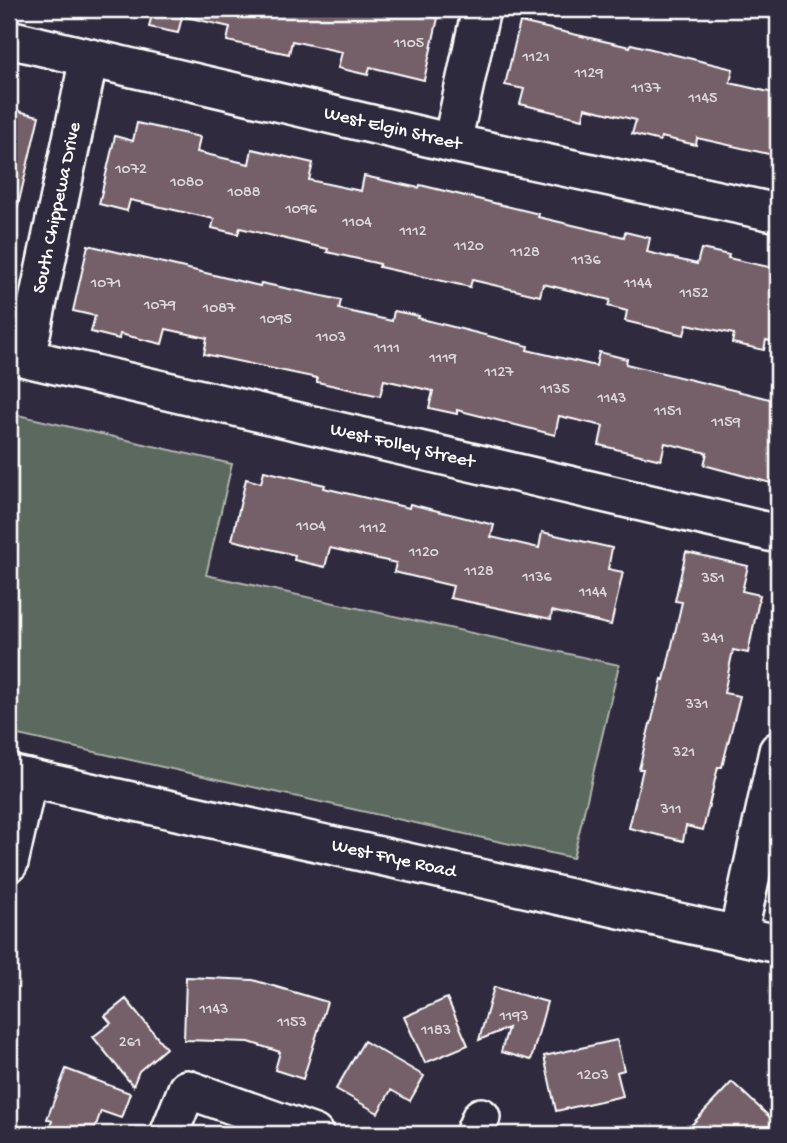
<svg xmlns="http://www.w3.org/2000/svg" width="787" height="1143" font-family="'Gochi Hand',sans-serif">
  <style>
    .green { fill: #5c695e; stroke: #aeb4ae; stroke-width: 2 }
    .building { fill: #75616a; stroke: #fff; stroke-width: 2 }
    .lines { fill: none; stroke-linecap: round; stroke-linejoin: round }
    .minor-casing { stroke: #fff; stroke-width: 42 }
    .minor { stroke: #2f2a3d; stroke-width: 37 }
    .labels { text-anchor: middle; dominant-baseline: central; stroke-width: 5; stroke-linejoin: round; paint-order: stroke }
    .number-label { font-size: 16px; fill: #dcd8da }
    .street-label { font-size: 19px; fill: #fff; stroke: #2f2a3d }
  </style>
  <rect width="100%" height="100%" fill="#2f2a3d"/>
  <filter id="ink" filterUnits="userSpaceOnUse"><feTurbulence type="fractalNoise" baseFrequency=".0143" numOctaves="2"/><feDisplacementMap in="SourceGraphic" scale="14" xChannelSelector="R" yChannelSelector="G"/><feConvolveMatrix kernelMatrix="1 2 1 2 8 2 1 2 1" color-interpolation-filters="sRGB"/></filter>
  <g filter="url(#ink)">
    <path class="green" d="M9 413 232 464 206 575 619 665 573 858 9 733Z"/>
    <path class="building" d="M153 9H184L178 33 149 27Z
      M187 9H397L438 18 424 80 370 67 368 75 338 68 342 52 292 41 289 54 227 41 230 27 186 17Z
      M520 22 630 47 631 44 733 69 730 83 778 94V132L773 155 697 138 696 145 661 137 660 141 632 134 636 120 585 108 583 119 520 104 524 89 505 85Z
      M9 109 39 116 17 210 9 209Z
      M137 123 200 137 197 152 249 164 252 149 313 163 309 180 361 191 364 176 419 188 420 185 539 214 538 217 624 237 625 232 650 238 647 252 697 264 701 249 729 255 728 258 778 269V343L766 340 764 350 732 343 734 334 687 324 684 335 625 321 627 311 608 306 610 300 543 284 540 296 472 280 470 287 379 267 380 264 327 252 328 249 240 228 238 234 212 228 214 219 130 200 127 211 99 204 115 136 133 141Z
      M88 245 260 286 261 283 341 300 339 309 392 321 394 311 419 316 418 318 528 346 527 350 596 366 599 352 627 359 626 364 778 401V485L704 465 707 453 665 443 661 460 599 445 603 426 559 416 555 435 457 410V414L429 408 433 391 384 380 380 396 317 382V378L204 354 207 338 166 329 162 344 120 334 119 339 91 332 95 316 73 311Z
      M264 471 325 485 324 488 409 508 410 504 494 525 491 537 539 548 542 532 612 548 608 569 623 572 611 625 552 611 551 619 450 598 453 586 394 572 396 563 330 548 325 567 294 560 295 555 232 540 246 479 261 483Z
      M686 552 748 566 742 591 760 595 748 653 733 650 724 693 740 696 722 767H718L703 830 686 826 683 841 629 828 643 769H639L650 724H651L662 679 664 680 682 602 675 601Z
      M186 977 253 980 327 1002 303 1079 275 1070 280 1052 249 1042 184 1040Z
      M494 987 547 1002 531 1060 501 1052 508 1028 479 1040Z
      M447 998 468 1045 425 1063 404 1017Z
      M126 999 166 1048 139 1071 133 1086 93 1037 111 1023 105 1016Z
      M617 1040 624 1070 617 1072 623 1096 556 1111 544 1056Z
      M364 1041 424 1076 410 1101 391 1090 378 1113 336 1089Z
      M66 1069 130 1093 121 1118 101 1111 93 1134H47L52 1121 47 1119Z
      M732 1082 774 1121 762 1134H683Z"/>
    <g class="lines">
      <g class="minor-casing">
        <g id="minor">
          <path id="s1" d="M9 39 452 143 778 213"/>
          <path id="s2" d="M89 58 26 358 778 534"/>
          <path d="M452 143 481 9"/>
          <path id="s3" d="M9 774 778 944"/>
          <path d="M9 863 28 778"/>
          <path d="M738 935 778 751"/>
          <path d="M169 1134 187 1089 314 1134"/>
          <path d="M474 1134 481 1117"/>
        </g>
      </g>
      <use href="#minor" class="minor"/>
    </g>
  </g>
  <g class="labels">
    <g class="number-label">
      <text x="409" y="44">1105</text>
      <text x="536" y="58">1121</text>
      <text x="589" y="74">1129</text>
      <text x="646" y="89">1137</text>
      <text x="703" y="99">1145</text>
      <text x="131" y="170">1072</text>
      <text x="187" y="183">1080</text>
      <text x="244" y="193">1088</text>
      <text x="301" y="210">1096</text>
      <text x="357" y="223">1104</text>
      <text x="413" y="232">1112</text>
      <text x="469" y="247">1120</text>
      <text x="525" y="253">1128</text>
      <text x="586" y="261">1136</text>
      <text x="106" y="284">1071</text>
      <text x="638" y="284">1144</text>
      <text x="694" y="294">1152</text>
      <text x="160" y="306">1079</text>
      <text x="219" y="309">1087</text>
      <text x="276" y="320">1095</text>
      <text x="331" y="338">1103</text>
      <text x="387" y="349">1111</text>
      <text x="443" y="359">1119</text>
      <text x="499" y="373">1127</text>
      <text x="555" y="390">1135</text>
      <text x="612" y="399">1143</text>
      <text x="668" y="412">1151</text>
      <text x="726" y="423">1159</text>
      <text x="311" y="527">1104</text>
      <text x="373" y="529">1112</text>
      <text x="424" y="553">1120</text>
      <text x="479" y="572">1128</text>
      <text x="537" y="578">1136</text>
      <text x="713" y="579">351</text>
      <text x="593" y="593">1144</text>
      <text x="713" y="639">341</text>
      <text x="697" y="705">331</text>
      <text x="684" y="753">321</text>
      <text x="671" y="810">311</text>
      <text x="214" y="1010">1143</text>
      <text x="514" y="1017">1193</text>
      <text x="292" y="1023">1153</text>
      <text x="436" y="1031">1183</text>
      <text x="130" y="1043">261</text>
      <text x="593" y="1076">1203</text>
    </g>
    <g class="street-label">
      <text stroke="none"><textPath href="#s1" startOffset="394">West Elgin Street</textPath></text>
      <text transform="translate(58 208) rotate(-78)">South Chippewa Drive</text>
      <text stroke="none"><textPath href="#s2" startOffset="693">West Folley Street</textPath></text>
      <text stroke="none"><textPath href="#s3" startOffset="394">West Frye Road</textPath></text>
    </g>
  </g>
  <rect width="787" height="1143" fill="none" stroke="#2f2a3d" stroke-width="35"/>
  <rect x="18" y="18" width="752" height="1108" fill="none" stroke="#fff" stroke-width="2.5" filter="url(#ink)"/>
</svg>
